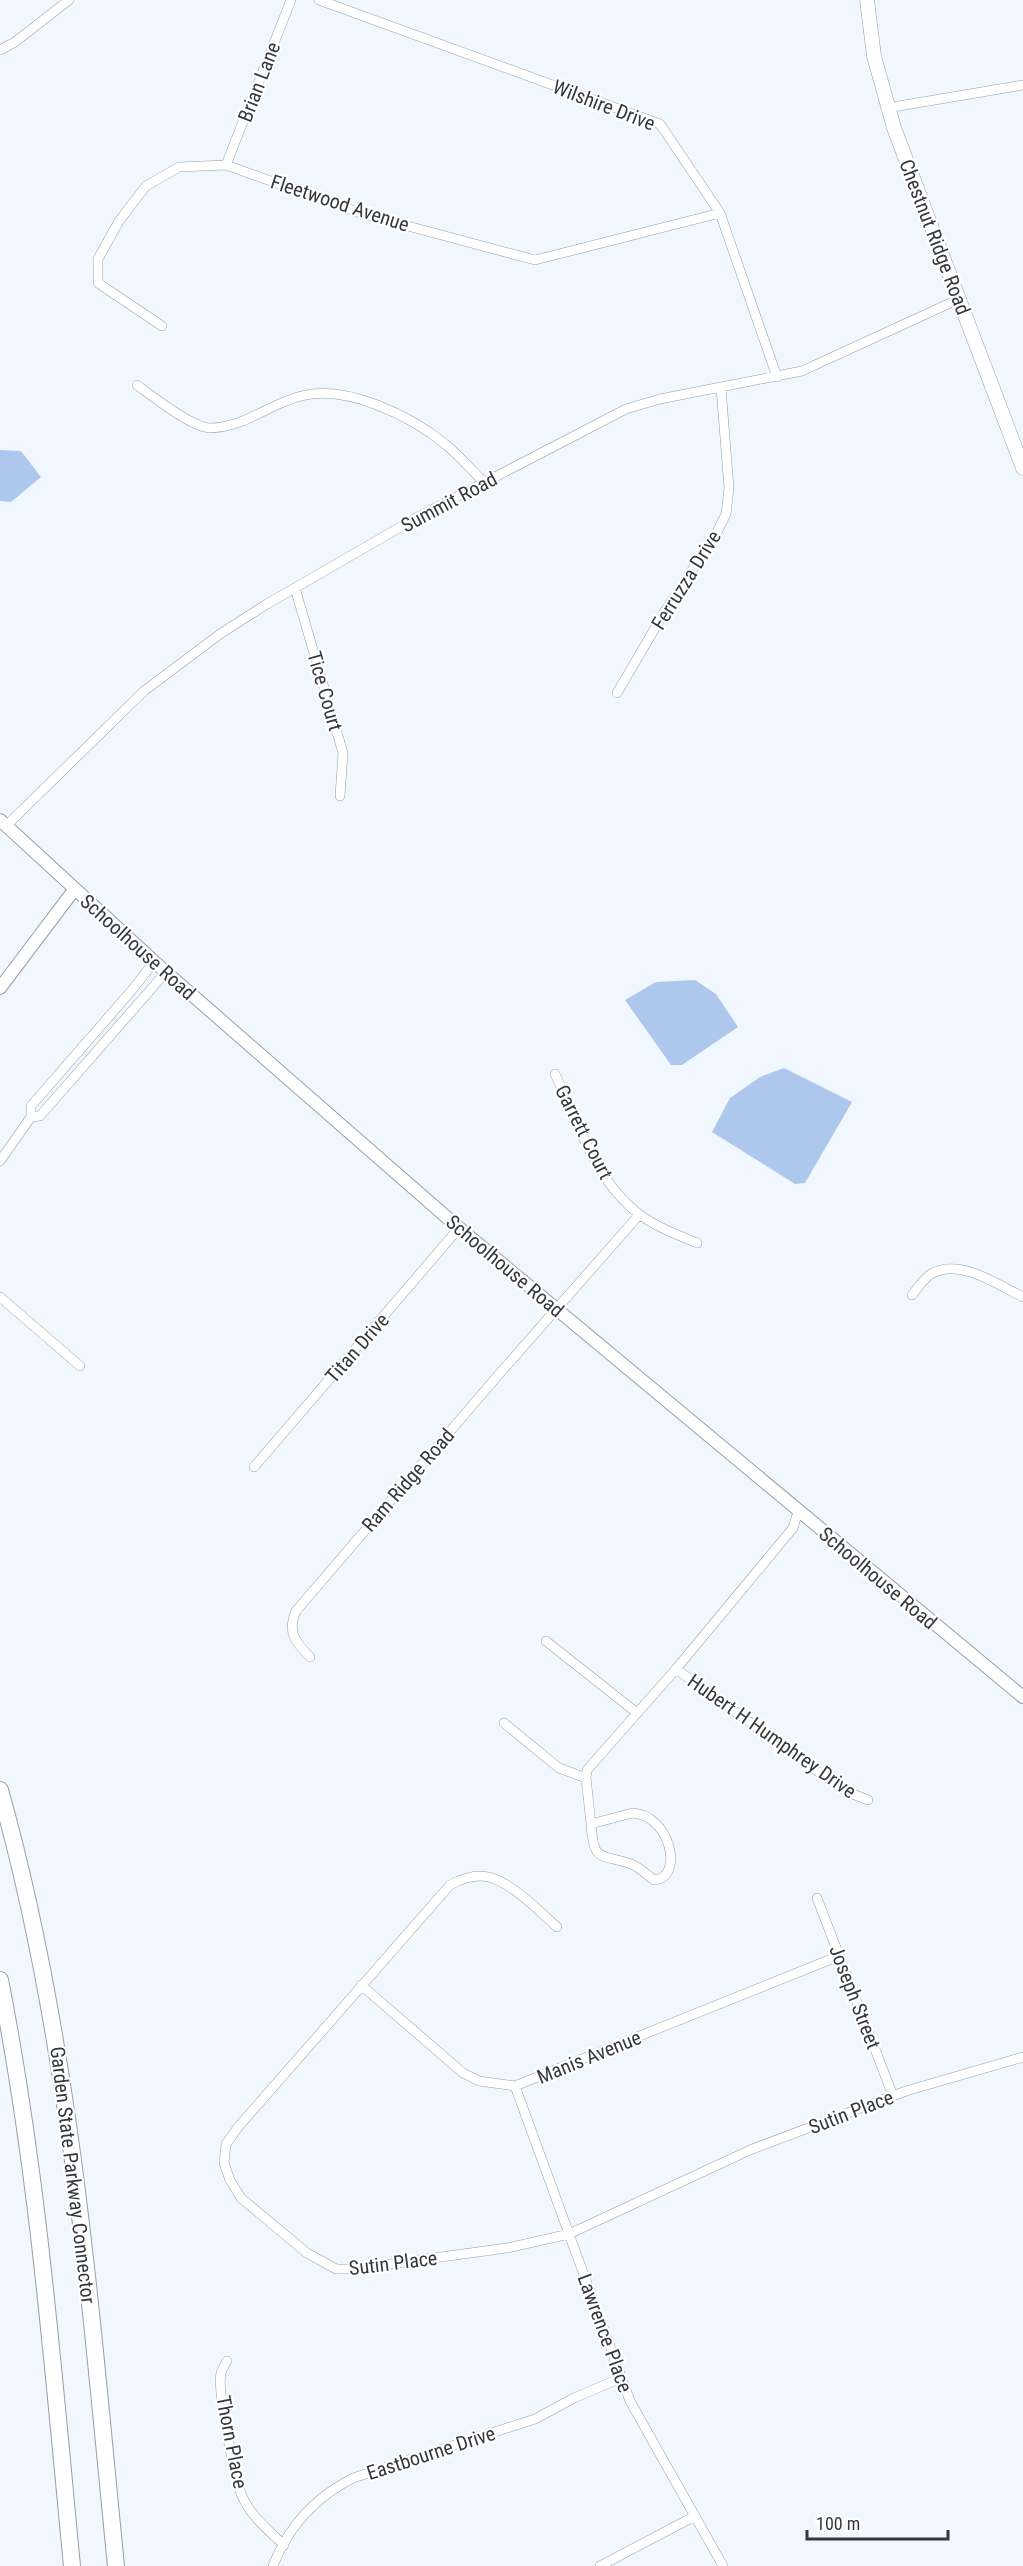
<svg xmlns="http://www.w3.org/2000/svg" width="1023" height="2566" font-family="'Roboto Condensed',sans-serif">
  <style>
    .green { fill: #aec8ed }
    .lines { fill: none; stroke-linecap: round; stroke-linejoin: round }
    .minor-casing { stroke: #989ea8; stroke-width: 10 }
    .tertiary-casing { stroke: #989ea8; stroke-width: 14 }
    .secondary-casing { stroke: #989ea8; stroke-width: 15 }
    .motorway-casing { stroke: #989ea8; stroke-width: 18 }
    .minor { stroke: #fff; stroke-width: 9 }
    .tertiary { stroke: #fff; stroke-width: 12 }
    .secondary { stroke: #fff; stroke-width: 14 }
    .motorway { stroke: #fff; stroke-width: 16 }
    .labels { text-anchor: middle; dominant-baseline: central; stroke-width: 4.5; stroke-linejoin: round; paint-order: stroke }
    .street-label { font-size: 20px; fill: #34373b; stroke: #fff }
  </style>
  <rect width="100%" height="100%" fill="#f1f7ff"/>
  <path class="green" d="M0 450 21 451 41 477 11 502 0 501Z
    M695 980 716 994 738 1027 682 1065H671L625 1000 656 982Z
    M784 1068 852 1102 805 1183 795 1184 712 1132 730 1098 760 1077Z"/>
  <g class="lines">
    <g class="minor-casing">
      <path id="minor" d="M319 0 660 124 720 213 777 377
        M0 50 15 42 69 0
        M887 108 1023 85
        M226 165 291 0
        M162 326 98 283V259L119 221 146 186 179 167 226 165 363 214 535 260 720 213
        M137 385C152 396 194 429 211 428 245 427 269 404 301 396 346 384 411 416 445 444 459 455 471 470 484 482
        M295 588 343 753 340 796
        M617 693 665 611 716 534 726 514 729 488 721 388
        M6 826 144 691 220 634 267 604 416 518 626 409 660 399 802 371 959 299
        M555 1074C577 1121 596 1182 639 1214 656 1227 678 1235 697 1243
        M31 1117 40 1116 166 972
        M0 1161 31 1117V1106L132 990 154 962
        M912 1295C918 1288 923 1279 931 1274 959 1257 998 1285 1023 1297
        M0 1297 80 1366
        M254 1467 459 1228
        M546 1641 637 1713
        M310 1657C295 1642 287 1632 296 1611L494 1380 639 1215
        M676 1669 845 1791 868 1800
        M504 1723 559 1768 586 1778
        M632 1813C670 1814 685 1878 654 1880 647 1875 639 1867 631 1864 600 1853 594 1864 591 1824Z
        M591 1824 586 1778 587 1770 676 1669 793 1528 798 1512
        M817 1898 893 2096
        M557 1927C539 1911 506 1876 481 1876 470 1876 459 1880 450 1885L239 2126 226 2144 224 2163 230 2180 241 2198 307 2253 336 2269H353L507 2248 569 2234 750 2150 906 2091 1023 2057
        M361 1985 463 2073 479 2081 515 2086 839 1956
        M515 2086 630 2401 723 2566
        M227 2361C225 2365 222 2369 221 2373 217 2390 235 2484 244 2500 253 2518 269 2531 284 2545
        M273 2566C288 2527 316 2497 353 2478L535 2419 574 2398 621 2378
        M600 2566 695 2516"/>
    </g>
    <g class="tertiary-casing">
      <path id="tertiary" d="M0 820 159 966 459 1228 1023 1697
        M0 988 74 890"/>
    </g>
    <g class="secondary-casing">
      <path id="secondary" d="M867 0 874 56 894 128 1023 468"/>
    </g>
    <g class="motorway-casing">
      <path id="motorway" d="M0 1790C71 2043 90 2305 116 2566
        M0 1980C38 2173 53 2370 72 2566"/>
    </g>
    <use href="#minor" class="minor"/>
    <use href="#tertiary" class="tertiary"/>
    <use href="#secondary" class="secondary"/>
    <use href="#motorway" class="motorway"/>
  </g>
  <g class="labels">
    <g class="street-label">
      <text transform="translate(259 82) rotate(-69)">Brian Lane</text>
      <text transform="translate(604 105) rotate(21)">Wilshire Drive</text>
      <text transform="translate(340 203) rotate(18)">Fleetwood Avenue</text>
      <text transform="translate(935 237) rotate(69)">Chestnut Ridge Road</text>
      <text transform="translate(449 502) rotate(-28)">Summit Road</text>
      <text transform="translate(686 580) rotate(-58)">Ferruzza Drive</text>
      <text transform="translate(325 691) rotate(74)">Tice Court</text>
      <text transform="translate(138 947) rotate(42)">Schoolhouse Road</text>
      <text transform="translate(584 1132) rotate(63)">Garrett Court</text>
      <text transform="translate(505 1266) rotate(40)">Schoolhouse Road</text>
      <text transform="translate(357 1348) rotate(-49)">Titan Drive</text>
      <text transform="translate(408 1480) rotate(-49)">Ram Ridge Road</text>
      <text transform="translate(878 1578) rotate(40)">Schoolhouse Road</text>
      <text transform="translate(772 1736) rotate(35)">Hubert H Humphrey Drive</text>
      <text transform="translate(855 1997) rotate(69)">Joseph Street</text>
      <text transform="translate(589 2057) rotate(-22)">Manis Avenue</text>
      <text transform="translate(851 2112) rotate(-21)">Sutin Place</text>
      <text transform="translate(73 2175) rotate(83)">Garden State Parkway Connector</text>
      <text transform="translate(393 2263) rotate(-7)">Sutin Place</text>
      <text transform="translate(605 2333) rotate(70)">Lawrence Place</text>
      <text transform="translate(232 2442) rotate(79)">Thorn Place</text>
      <text transform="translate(431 2453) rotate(-18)">Eastbourne Drive</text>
    </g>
  </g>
  <path d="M807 2530v9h141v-9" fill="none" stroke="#34373b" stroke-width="3"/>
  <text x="816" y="2530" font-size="18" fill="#34373b" stroke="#ffffff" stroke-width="4.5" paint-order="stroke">100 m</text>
</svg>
